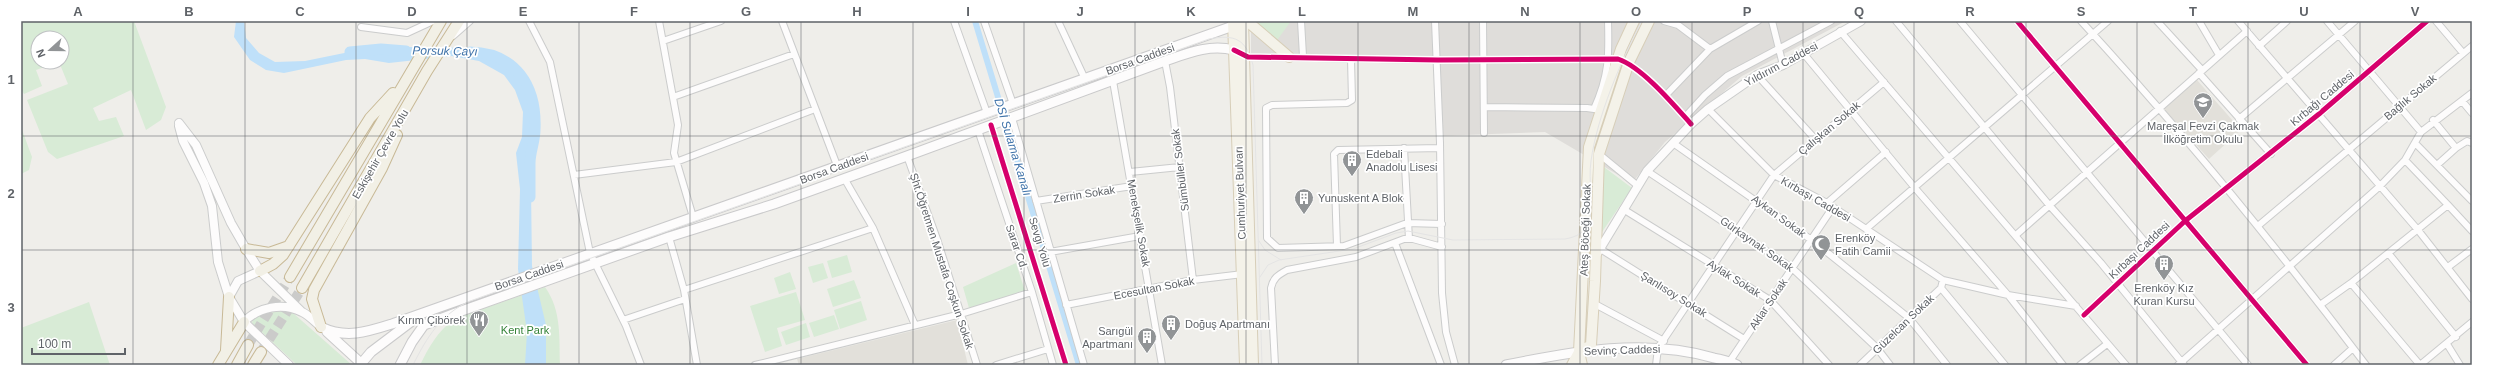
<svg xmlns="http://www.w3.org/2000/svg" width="2493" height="386" font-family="Arial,sans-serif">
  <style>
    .industrial { fill: #dfddda }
    .education { fill: #e2e0da }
    .green { fill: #d8ebd6; fill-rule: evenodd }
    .water { fill: #bfe0f9 }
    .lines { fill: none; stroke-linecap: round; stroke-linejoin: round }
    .canal { stroke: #bfe0f9; stroke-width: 6 }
    .river { stroke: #bfe0f9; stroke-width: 11 }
    .trunk-tunnel { stroke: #cbcbca; stroke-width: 10; stroke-dasharray: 10 5; stroke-linecap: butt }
    .minor-casing { stroke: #cbcccc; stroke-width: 8 }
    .tertiary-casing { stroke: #cbcccc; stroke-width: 10 }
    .secondary-casing { stroke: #cacacb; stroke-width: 11 }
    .primary-casing { stroke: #d7ceb8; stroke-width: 12 }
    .trunk-casing { stroke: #c8b996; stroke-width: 12 }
    .minor { stroke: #fdfcfc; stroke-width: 6 }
    .tertiary { stroke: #fdfcfc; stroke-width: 8 }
    .secondary { stroke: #fdfcfc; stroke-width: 9 }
    .primary { stroke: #f4f2e9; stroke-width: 10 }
    .trunk { stroke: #f2f0e6; stroke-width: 10 }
    .tram { stroke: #e4e4e4; stroke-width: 1 }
    .cycleway-casing { stroke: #fff; stroke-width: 8 }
    .cycleway { stroke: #d6006c; stroke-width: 5 }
    .grid { fill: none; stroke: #5f6368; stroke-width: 1; stroke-opacity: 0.55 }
    .labels { text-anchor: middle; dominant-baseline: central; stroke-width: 3.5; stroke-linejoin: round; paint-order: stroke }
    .street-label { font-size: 11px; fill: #5f6368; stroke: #fff }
    .poi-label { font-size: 11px; fill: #5f6368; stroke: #fff; text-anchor: start }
    .park-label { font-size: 11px; fill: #348238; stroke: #fff }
    .water-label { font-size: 12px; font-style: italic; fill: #4174aa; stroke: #fff }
    .neatline { fill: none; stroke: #5f6368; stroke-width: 1.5 }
    .grid-label { font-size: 13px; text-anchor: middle; font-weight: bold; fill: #5f6368 }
  </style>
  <rect width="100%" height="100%" fill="#efeeea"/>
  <path class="industrial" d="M1251 21H1846L1742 76 1665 142 1632 183 1545 132 1437 136 1436 61H1251Z"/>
  <path class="education" d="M2197 80 2241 130 2209 159 2164 109Z
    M957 320 968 365H799L797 359Z"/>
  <path class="green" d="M21 21H134L166 107 161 120 146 130 131 90 93 108 99 121 116 117 124 136 57 159 48 152 27 100 68 84 59 62 36 70 42 86 24 94 21 89ZM38 38H62V62H38Z
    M1251 21H1291L1275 43Z
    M21 127 32 157 29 170 21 174Z
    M1600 164 1632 188 1600 235Z
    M847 255 852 272 832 278 827 261Z
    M823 263 828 278 813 283 808 267Z
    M1016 263 1025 291 969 308 963 287Z
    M790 272 796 289 779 294 774 278Z
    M854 280 861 298 833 307 827 289Z
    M545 287C562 311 559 338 560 365H420C429 347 437 332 454 319Z
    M796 292 805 320 777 328 782 346 765 352 750 306Z
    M861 301 867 320 840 329 834 310Z
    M89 302 110 365H21V328Z
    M278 311 293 313 352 365H297L252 323 253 317 262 313Z
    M834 315 839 329 814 337 809 323Z
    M806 323 810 337 786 345 781 332Z"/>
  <path class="water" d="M236 21H244L246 38 259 53 275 62 305 61 359 50 379 52 407 47 476 48 496 57 518 76 528 88 536 137 526 164 531 187 532 266 546 325V365H525L527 332 518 269 520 189 516 153 522 137 523 112 515 90 504 75 479 61 452 56 389 63 365 59 346 60 284 73 266 70 250 60 234 37Z"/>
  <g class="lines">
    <path class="canal" d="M975 21 1079 365"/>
    <path class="river" d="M350 52 381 49 406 51
      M470 52C516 53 537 86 535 130 535 141 530 152 530 163 530 175 530 186 530 197"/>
    <path class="trunk-tunnel" d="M248 345 290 277
      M261 352 302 288"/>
    <g class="minor-casing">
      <path id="minor" d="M529 21 550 62 590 253 626 326 641 365
        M659 21 678 125 674 153 693 217
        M782 21 838 168
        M954 21 987 113
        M984 21 1013 104
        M1058 21 1085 79
        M1301 21 1303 56
        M1435 21 1440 143 1442 293 1446 332 1455 365
        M1483 21 1484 133
        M1664 21 1678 25 1710 49
        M1772 21 1783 65
        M1896 21 2050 206 2101 263 2184 365
        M1960 21 2248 365
        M2017 21 2307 365
        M2081 21C2182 131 2276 246 2366 365
        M2157 21 2202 70
        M2199 21 2219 55
        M2238 21 2418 230 2472 299
        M2327 21 2421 132
        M2436 21 2463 53
        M361 27 407 33 433 21
        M1840 31 2126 365
        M453 36 470 21
        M663 41 721 21
        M2259 46 2287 21
        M1804 54 1915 188 2008 295 2063 365
        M1242 55 1248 57 1438 60 1618 59C1642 67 1674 105 1691 124
        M1351 59 1352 100 1347 103 1272 105 1266 108 1267 238 1278 248 1344 246 1407 223 1442 224
        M1165 61 1170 87 1193 280
        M2199 73 2271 154
        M1757 75 1816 140
        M1113 81 1162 365
        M1666 95 1710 49 1758 21
        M673 97 794 54
        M2462 101 2472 113
        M1485 107 1587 108 1601 110
        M1594 109C1609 76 1609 56 1608 21
        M1708 109 1774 175 1827 203 1943 280 2008 295 2076 306
        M1685 117 1705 95 1727 76 1831 21
        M1012 118 1084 365
        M2239 119 2355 21
        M2433 120 2456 148 2467 141 2472 143
        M978 130 1032 292 1053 365
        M1673 143 1813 241 1909 318 1947 365
        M2416 144 2472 201
        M1404 148 1409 239
        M1599 154 1638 186
        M907 156 937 239 977 365
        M2405 160 2448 205 2351 283 2420 365
        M2437 165 2456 148
        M1647 171 1792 268 1877 348 1890 365
        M1130 172 1180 167
        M574 175 676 162 815 109
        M844 178 873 228 915 325
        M1036 201 1132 186
        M1827 203 1886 152
        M2448 205 2472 231
        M1623 209 1770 300 1829 365
        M2259 225 2472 46
        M1866 229 2108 21
        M2016 235 2247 31
        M669 237 684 290
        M1395 243 1441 365
        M1337 246 1334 154 1338 150 1440 148
        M1602 250 1744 339
        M1050 252 1140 236
        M2389 254 2456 337
        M2448 267 2472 249
        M1941 288 2005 365
        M1593 303 1664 341
        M1066 305 1193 280 1243 274
        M2320 305 2351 283
        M2084 315 2185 221 2319 114 2427 21
        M623 320 685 299
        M2447 344 2460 365
        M1730 361 1833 207
        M697 365 684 290 873 228
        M755 365 961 314 1032 292
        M996 365 1048 349
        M1275 365 1271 288C1273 278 1278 275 1287 270L1356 257 1404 239H1413L1442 247
        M1656 365 1658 348 1774 175 1884 82
        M1860 365 1941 288 1943 280
        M2080 365 2107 344
        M2178 365 2380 186 2405 160 2421 132 2472 93
        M2334 365 2353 348
        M2420 365 2472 322"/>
    </g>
    <g class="tertiary-casing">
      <path id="tertiary" d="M179 123 196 145 231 223 246 249 260 271 301 311
        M179 126 183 141 204 183 212 206 218 262 229 297
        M1595 257 1647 171 1691 124 1708 109 1757 75 1783 65 1861 21
        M244 322 229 297 238 281 260 271
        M289 365 244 322C258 307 283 302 302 312 309 315 315 322 321 327"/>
    </g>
    <g class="secondary-casing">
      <path id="secondary" d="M321 327C346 339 367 332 392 324L1202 37 1233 26 1238 32
        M327 332 363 365
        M360 365 371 352 412 321
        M400 365 412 342 424 325 453 314 669 237 774 204 907 156 1165 61C1188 53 1209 44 1234 50
        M1506 365C1574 351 1646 338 1714 358 1722 360 1729 361 1737 365"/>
    </g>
    <g class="primary-casing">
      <path id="primary" d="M1233 21 1245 365
        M1243 21 1253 365
        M1247 21 1289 57
        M1572 365 1579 352 1591 345 1595 281 1599 154 1629 62 1649 21
        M1582 365 1579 352 1589 147 1621 49 1634 21"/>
    </g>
    <g class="trunk-casing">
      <path id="trunk" d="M246 249 269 253 289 246
        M260 271 273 264 283 255 370 118 393 93
        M290 277 441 21
        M302 288 427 71 459 21
        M321 327 312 299 314 290 382 168 397 135
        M226 350 229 297
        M218 365 244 322
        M237 365 248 345
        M253 365 261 352"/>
    </g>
    <use href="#minor" class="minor"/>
    <use href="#tertiary" class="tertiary"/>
    <use href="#secondary" class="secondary"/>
    <use href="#primary" class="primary"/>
    <use href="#trunk" class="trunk"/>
    <path class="tram" d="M1259 241 1265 250 1281 260
      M1260 277 1268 265 1279 260 1353 249 1396 233 1408 231 1453 240 1565 239C1576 237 1585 233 1589 222 1594 204 1588 181 1591 161 1597 117 1621 60 1642 21
      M413 365C427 337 441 314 470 301L1209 39C1235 34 1246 39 1253 65L1262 365"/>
    <g class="cycleway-casing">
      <path id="cycleway" d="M2017 21 2307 365
        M1234 50 1248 57 1438 60 1618 59C1642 67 1674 105 1691 124
        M991 125 1066 365
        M2084 315 2185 221 2319 114 2427 21"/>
    </g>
    <use href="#cycleway" class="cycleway"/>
  </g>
  <path class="grid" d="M133 21V365M245 21V365M356 21V365M467 21V365M579 21V365M690 21V365M801 21V365M913 21V365M1024 21V365M1135 21V365M1246 21V365M1358 21V365M1469 21V365M1580 21V365M1692 21V365M1803 21V365M1914 21V365M2026 21V365M2137 21V365M2248 21V365M2360 21V365M21 136H2472M21 250H2472"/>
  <defs>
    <g id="school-pin" transform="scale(1)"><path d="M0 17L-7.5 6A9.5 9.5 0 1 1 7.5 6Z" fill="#919496" stroke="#fff"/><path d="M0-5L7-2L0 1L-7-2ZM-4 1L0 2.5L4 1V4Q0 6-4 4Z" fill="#fff"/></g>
    <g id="building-pin" transform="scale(1)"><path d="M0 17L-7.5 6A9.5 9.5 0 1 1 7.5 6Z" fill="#919496" stroke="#fff"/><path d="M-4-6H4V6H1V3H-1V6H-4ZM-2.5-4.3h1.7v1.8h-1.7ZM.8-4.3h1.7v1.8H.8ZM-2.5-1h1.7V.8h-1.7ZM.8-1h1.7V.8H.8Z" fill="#fff"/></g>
    <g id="mosque-pin" transform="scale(1)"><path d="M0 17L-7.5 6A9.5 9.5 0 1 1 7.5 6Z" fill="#919496" stroke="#fff"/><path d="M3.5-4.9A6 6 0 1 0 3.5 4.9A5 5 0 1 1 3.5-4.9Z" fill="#fff"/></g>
    <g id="restaurant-pin" transform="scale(1)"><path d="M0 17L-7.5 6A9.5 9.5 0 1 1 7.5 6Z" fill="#919496" stroke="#fff"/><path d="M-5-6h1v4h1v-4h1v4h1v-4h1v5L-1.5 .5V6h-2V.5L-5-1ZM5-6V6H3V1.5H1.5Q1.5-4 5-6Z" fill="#fff"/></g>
  </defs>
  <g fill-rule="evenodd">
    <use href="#school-pin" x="2203" y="102"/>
    <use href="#building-pin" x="1352" y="160"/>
    <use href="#building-pin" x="1304" y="198"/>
    <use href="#mosque-pin" x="1821" y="244"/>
    <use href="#building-pin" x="2164" y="264"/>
    <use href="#restaurant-pin" x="479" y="320"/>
    <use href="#building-pin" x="1171" y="324"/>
    <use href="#building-pin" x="1147" y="337"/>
  </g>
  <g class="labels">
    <g class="street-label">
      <text transform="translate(1140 59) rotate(-20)">Borsa Caddesi</text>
      <text transform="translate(1781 64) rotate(-28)">Yıldırım Caddesi</text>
      <text transform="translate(2410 97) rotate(-40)">Bağlık Sokak</text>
      <text transform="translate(2322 98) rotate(-40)">Kırbağı Caddesi</text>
      <text transform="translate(1829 128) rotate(-40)">Çalışkan Sokak</text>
      <text transform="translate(380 154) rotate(-60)">Eskişehir Çevre Yolu</text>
      <text transform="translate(834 168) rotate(-20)">Borsa Caddesi</text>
      <text transform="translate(1180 170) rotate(-97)">Sümbüller Sokak</text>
      <text transform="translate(1240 193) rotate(-92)">Cumhuriyet Bulvarı</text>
      <text transform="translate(1084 194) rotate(-9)">Zerrin Sokak</text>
      <text transform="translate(1816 199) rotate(30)">Kırbaşı Caddesi</text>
      <text transform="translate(1779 216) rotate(36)">Aykan Sokak</text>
      <text transform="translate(1139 223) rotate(80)">Menekşelik Sokak</text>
      <text transform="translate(1585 230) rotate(-88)">Ateş Böceği Sokak</text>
      <text transform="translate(1040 242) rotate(73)">Sevgi Yolu</text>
      <text transform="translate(1757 244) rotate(35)">Gürkaynak Sokak</text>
      <text transform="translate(1017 247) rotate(71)">Sarar Cd.</text>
      <text transform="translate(2139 250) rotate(-43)">Kırbaşı Caddesi</text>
      <text transform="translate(942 261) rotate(72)">Şht.Öğretmen Mustafa Coşkun Sokak</text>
      <text transform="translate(529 275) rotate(-19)">Borsa Caddesi</text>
      <text transform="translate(1734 278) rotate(32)">Aylak Sokak</text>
      <text transform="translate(1154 288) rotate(-11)">Ecesultan Sokak</text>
      <text transform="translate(1674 294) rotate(32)">Şanlısoy Sokak</text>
      <text transform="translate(1768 304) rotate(-56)">Aklar Sokak</text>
      <text transform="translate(1903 324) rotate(-44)">Güzelcan Sokak</text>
      <text transform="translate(1622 350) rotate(-2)">Sevinç Caddesi</text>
    </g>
    <g class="poi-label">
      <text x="2203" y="126" text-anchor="middle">Mareşal Fevzi Çakmak<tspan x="2203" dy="13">İlköğretim Okulu</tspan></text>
      <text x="1366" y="154">Edebali<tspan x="1366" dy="13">Anadolu Lisesi</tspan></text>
      <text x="1318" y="198">Yunuskent A Blok</text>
      <text x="1835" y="238">Erenköy<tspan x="1835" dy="13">Fatih Camii</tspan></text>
      <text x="2164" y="288" text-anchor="middle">Erenköy Kız<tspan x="2164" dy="13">Kuran Kursu</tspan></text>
      <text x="465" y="320" text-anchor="end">Kırım Çibörek</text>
      <text x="1185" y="324">Doğuş Apartmanı</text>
      <text x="1133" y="331" text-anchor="end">Sarıgül<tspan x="1133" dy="13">Apartmanı</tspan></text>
    </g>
    <g class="park-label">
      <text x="525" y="330">Kent Park</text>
    </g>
    <g class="water-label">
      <text transform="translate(445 51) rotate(1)">Porsuk Çayı</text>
      <text transform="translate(1013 147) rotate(73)">DSİ Sulama Kanalı</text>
    </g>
  </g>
  <rect width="2493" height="386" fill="none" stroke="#ffffff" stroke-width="44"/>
  <g transform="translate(50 50) rotate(249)"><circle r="19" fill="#ffffff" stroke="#bfc1c3"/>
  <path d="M0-3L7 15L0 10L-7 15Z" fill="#919496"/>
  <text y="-6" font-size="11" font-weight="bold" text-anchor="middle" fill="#5f6368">N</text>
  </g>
  <path d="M32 348v6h93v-6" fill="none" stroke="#5f6368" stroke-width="2"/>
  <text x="38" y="348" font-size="12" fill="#5f6368" stroke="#ffffff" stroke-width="3" paint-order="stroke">100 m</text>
  <rect x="22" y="22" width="2449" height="342" class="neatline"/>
  <g class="grid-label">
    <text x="78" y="16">A</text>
    <text x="189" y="16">B</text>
    <text x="300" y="16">C</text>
    <text x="412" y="16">D</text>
    <text x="523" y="16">E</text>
    <text x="634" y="16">F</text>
    <text x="746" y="16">G</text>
    <text x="857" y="16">H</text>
    <text x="968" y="16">I</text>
    <text x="1080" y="16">J</text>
    <text x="1191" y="16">K</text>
    <text x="1302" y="16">L</text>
    <text x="1413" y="16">M</text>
    <text x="1525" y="16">N</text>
    <text x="1636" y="16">O</text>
    <text x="1747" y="16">P</text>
    <text x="1859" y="16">Q</text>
    <text x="1970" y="16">R</text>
    <text x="2081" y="16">S</text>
    <text x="2193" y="16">T</text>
    <text x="2304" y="16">U</text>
    <text x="2415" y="16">V</text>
    <text x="11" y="84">1</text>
    <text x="11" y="198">2</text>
    <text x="11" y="312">3</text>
  </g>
</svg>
